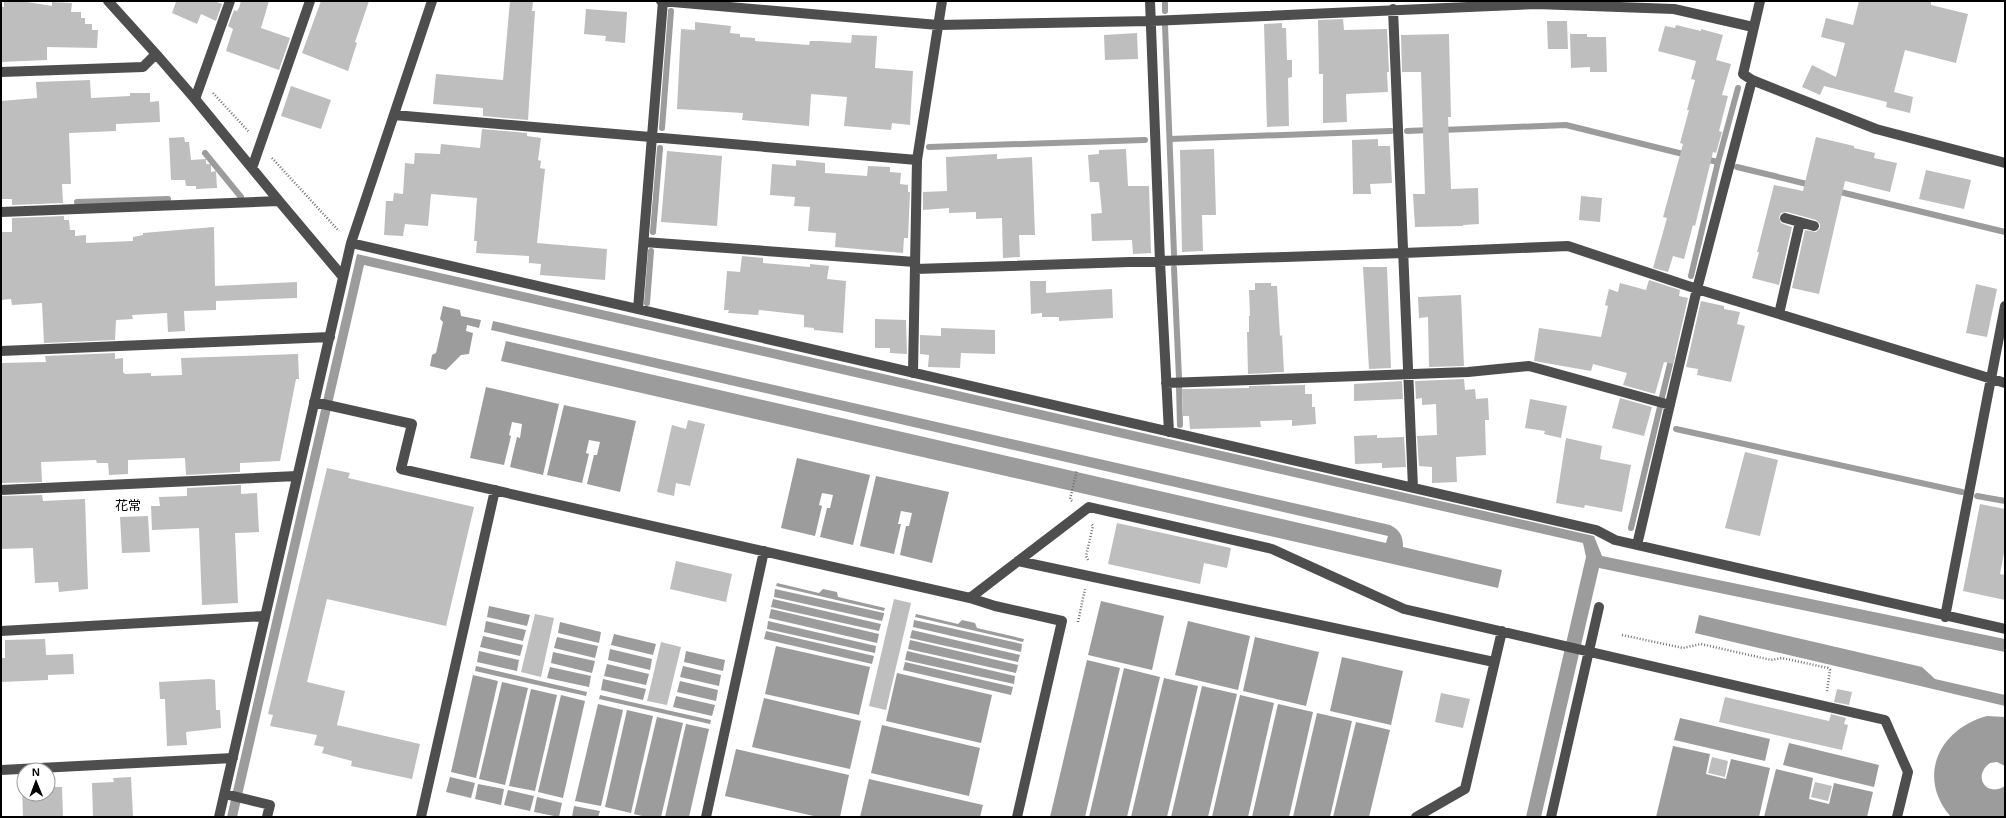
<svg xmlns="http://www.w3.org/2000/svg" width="2006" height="818" font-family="Arial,'Noto Sans JP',sans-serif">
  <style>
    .water { fill: #9c9c9c }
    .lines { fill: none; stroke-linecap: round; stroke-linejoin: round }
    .stream { stroke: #9c9c9c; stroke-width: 6 }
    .building { fill: #bebebe }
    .path { stroke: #707070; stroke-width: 2.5; stroke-dasharray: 1 2; stroke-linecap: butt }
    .minor { stroke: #4e4e4e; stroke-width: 10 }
    .labels { text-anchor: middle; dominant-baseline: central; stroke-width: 3.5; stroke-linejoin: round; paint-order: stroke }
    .quarter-label { font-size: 13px; fill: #000; stroke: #fff }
  </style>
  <rect width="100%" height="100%" fill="#fff"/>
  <path class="water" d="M357 254 1594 536 1602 556 2005 639V652L1599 568 1541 817H1526L1586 557 1583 543 364 265 237 817H227Z
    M443 306 460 310 461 316 481 320 479 328 467 325 466 331 473 333 469 354 461 355 446 370 430 366 432 355 436 353 443 322 440 319Z
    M493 321 1390 525C1400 530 1403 536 1403 547L1502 570 1498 588 501 361 506 341 1386 543 1388 536 491 330Z
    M486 387 559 404 543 475 510 467 517 437 520 438 522 424 512 422 509 435 511 436 504 465 470 458Z
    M564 405 636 421 620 492 587 484 594 455H597L600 442 589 440 586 453 589 454 582 483 547 475Z
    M797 458 870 475 853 545 820 537 827 508H830L833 495 822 493 819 505 822 506 815 536 781 528Z
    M876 476 949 492 932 563 900 555 906 526H909L912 513 901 511 898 524H901L894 554 860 546Z
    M777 583 819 593 823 589 837 592 838 597 885 608 884 611 776 586Z
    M775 589 884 613V614L882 621 774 597Z
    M773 599 881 624 879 631 771 607Z
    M1101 601 1164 616 1152 670 1088 655Z
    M489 606 530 615 527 626 487 617Z
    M771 609 879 634 877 643 769 618Z
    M916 614 958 624 962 620 975 623 977 628 1024 639 1023 642 915 617Z
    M1699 615 1922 667 1935 679 2005 695V706L1695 633Z
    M914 620 1022 644 1021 652 913 627Z
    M486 621 526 630 523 641 484 632Z
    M768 621 876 646 875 653 767 629Z
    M1188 621 1250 636 1238 690 1175 675Z
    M560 622 601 632 599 643 558 633Z
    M912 630 1020 655 1018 662 910 638Z
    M766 631 874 656 872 664 764 639Z
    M614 634 656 644 653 655 611 645Z
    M483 636 523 645 520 656 480 647Z
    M557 637 598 646 595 658 554 648Z
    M1255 637 1319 652 1306 706 1243 691Z
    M910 640 1018 665 1016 673 908 649Z
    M776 646 870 667 859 715 765 694Z
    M610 649 652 659 650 670 608 660Z
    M479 651 519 660 517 671 477 662Z
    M686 651 725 660 723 671 684 662Z
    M907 651 1015 676 1014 684 905 660Z
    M553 652 595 661 592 673 551 663Z
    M1342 657 1403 671 1391 725 1330 711Z
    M1087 660 1120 668 1085 817H1050Z
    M905 662 1013 687 1011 695 903 670Z
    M607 664 649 674 646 685 604 676Z
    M476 666 587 692 586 696 475 671Z
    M683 666 721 675 719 686 680 677Z
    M550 667 591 676 589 687 547 678Z
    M1124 668 1160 677 1127 817H1089Z
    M897 673 992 695 981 743 886 721Z
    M473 675 498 681 476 778 451 772Z
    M1164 678 1198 686 1167 817H1131Z
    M603 679 646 689 643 700 601 690Z
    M680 681 718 690 716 701 677 692Z
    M502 682 528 688 505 785 479 779Z
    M1202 686 1237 694 1208 817H1171Z
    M531 689 557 695 535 791 509 786Z
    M561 695 585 701 563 798 538 792Z
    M600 695 711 720 710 724 599 699Z
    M1240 695 1274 703 1248 817H1212Z
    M676 696 715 705 712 716 673 707Z
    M764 698 861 721 850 769 752 747Z
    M598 704 623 710 601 806 575 801Z
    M1278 704 1313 712 1289 817H1252Z
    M627 710 653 716 631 813 605 807Z
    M1317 713 1352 721 1330 817H1293Z
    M1987 716 2005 717V766L1997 762 1990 763C1972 776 1986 798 2005 786V817H1951C1916 777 1939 729 1987 716Z
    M657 717 683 723 661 817H646L634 814Z
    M1680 718 1770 739 1765 761 1674 740Z
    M1356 722 1390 730 1369 817H1333Z
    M686 724 709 729 689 817H665Z
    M882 725 980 748 969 796 871 773Z
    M1789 743 1879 765 1874 787 1783 765Z
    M1673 746 1710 754 1706 774 1726 779 1731 759 1770 768 1759 817H1656Z
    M736 749 849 775 840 817H818L725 796Z
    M1776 769 1813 778 1809 799 1829 804 1834 783 1873 792 1867 817H1764Z
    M450 777 475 783 471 798 446 792Z
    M869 779 983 805 980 817H860Z
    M478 784 504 789 501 805 475 799Z
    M508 790 534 796 530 811 504 805Z
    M537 797 562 803 559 817 534 812Z
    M574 806 600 811 598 817H572Z"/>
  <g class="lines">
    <path class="stream" d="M1165 1V11
      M1165 25 1174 254
      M662 128 671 11
      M1442 130 1566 125 1687 155
      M1407 131 1431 130
      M1170 139 1391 131
      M929 147 1145 140
      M205 153 241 197
      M1704 159 1718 162
      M1737 167 1811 185
      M1836 191 2005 232
      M77 202 168 199
      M653 232 660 148
      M1174 268 1179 378
      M1691 276 1718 162 1738 88
      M647 303 651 251
      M1179 387 1180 425
      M1662 397 1672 356
      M1676 429 1962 492
      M1977 496 2005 501
      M1631 528 1660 407"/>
  </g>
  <path class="building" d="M4 1H21L52 6V2L72 3 71 12H81V18H85V24H92V30H98L97 48 47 47V60L1 62V7H4Z
    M173 1H214L222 4 216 21 201 14 197 24 172 13 176 2Z
    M241 1H269L261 28 290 38 279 70 226 51 233 29 228 26 234 10 237 11 239 8Z
    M321 1H369L355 42 357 43 348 71 302 53Z
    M510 1 533 2 532 11H535L528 120 483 116V108L433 104 436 74 503 80Z
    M1859 1H1931V5L1968 14 1956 63 1905 50 1894 92 1913 97 1910 113 1886 107 1887 102 1824 86 1820 95 1802 87 1812 65 1836 77 1845 43 1821 37 1826 18 1853 25Z
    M586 9 627 12 625 43 605 41 606 36 584 34Z
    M1343 19 1344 30 1387 29 1389 72H1387L1388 92 1346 94 1347 122 1323 123V74H1319L1318 20Z
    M1547 21H1567L1568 49H1548Z
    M695 22 731 26 730 33 740 34V37L755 38V41L809 45 810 41H820L851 43 852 35 877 36 875 68 913 71 910 125 892 123 891 130 844 126 847 97 811 94 809 126 742 120 743 113 677 109 681 29 695 30Z
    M1282 23V28H1286L1287 60H1292V77L1288 78 1289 126 1267 127 1264 24Z
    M1676 25 1701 31V29L1723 35 1716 60 1731 64 1722 95 1728 96 1719 131 1722 132 1716 153 1713 152 1695 226 1693 225 1684 259 1673 256 1668 272 1653 268 1667 218 1663 217 1683 144 1680 143 1689 110H1687L1695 80 1691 79 1696 61 1658 51 1665 26 1675 28Z
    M1137 33 1138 59 1105 60 1104 35Z
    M1449 34 1451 117H1448L1451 189 1478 188 1479 224 1463 225V226L1415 227 1413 194H1425L1421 72H1402L1401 35Z
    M1570 34H1587V37H1606L1607 72H1590V67L1571 68Z
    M90 80 91 98 130 96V93H150V102L159 101 160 122 116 124V131L69 133 71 184H62L63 203 12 205V199H1V101L37 98 36 82Z
    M291 86 331 100 321 129 281 116Z
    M482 129 527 133V136L541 138 538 160 541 161 540 168 545 169 537 243 607 249 605 280 540 275 541 264 529 263V256L476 253 477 241H474L477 198 431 194 428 226 405 224 403 236 384 235 386 201H393L394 193 403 194 405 163 414 164 415 153 440 154 441 144 480 148Z
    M184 137 185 142H189L191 160 206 159V164H211V172L216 171 217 188 196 189V186H186L185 180H171L169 138Z
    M1816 137 1854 146V148L1875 153 1874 158 1897 163 1890 192 1845 181 1819 294 1792 288 1805 230 1816 232 1820 228V224L1816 220 1787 212 1781 213 1779 217 1781 223 1792 227 1779 285 1752 278 1759 252H1757L1774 185 1803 191Z
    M1378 139V146H1390L1392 183 1370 184 1371 194H1353L1352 140Z
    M1126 149 1128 186H1149L1151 253 1133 254 1132 240 1092 241 1091 214 1102 213 1099 182H1090L1088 155 1099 154V150Z
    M1214 149 1216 215H1202L1203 251 1182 252 1180 150Z
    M667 151 722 156 717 226 661 222Z
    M997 154V159L1032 157 1035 235H1019L1020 257 1003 258 1002 218 976 219V212L949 213V208L923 210V192L947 191 946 157Z
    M796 160 825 163V173L867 176 868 166 890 167V172L901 173 900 184 908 185V192H910L908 238H904L903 253 835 247 836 233 808 231 810 207 794 206 795 197 770 195 772 164 796 166Z
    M1926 170 1971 180 1964 209 1919 199Z
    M1581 196 1602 198 1600 222 1579 220Z
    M64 216V220H69L70 230H75V236L86 235V243L133 241V237L143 235V233L214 227 215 286 297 282V298L216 301V310L184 311 185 331 168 332 167 313 132 315 133 319 116 320 115 340 44 343 42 303 12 305 11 299 1 300V232H12V218Z
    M742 256 763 258V263L810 267V264L829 266 827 279 846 281 843 333 814 330V328L804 327V315L759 310 758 315 728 313 729 310H724L727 271 740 272Z
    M1363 267H1387L1391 368 1369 369Z
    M1649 280 1680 290 1679 296 1688 298 1673 364 1664 362 1655 394 1623 385 1627 373 1593 364 1591 371 1534 361 1539 328 1601 337 1608 306 1605 305 1609 289 1618 292 1620 283 1646 290Z
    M1030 281H1046V293L1112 289 1113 318 1059 321V317H1042V313L1031 314Z
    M1255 283H1271V286H1277L1280 336 1282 335 1284 372 1248 374 1247 332H1249V316H1250L1249 290H1255Z
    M1976 284 1997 289 1987 337 1966 333Z
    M1461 295 1464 366 1429 367 1428 317 1419 318 1418 297Z
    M1701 301 1724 306V309L1740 312 1737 324 1745 326 1731 382 1697 375 1698 369 1686 367Z
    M875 319 906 320 907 354 890 353V348H875Z
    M941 328 995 330V354L961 353 960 368 928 367 929 355 920 354V335L941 336Z
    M115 353V359L123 358V372L125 374 151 373V376L182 375 181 358 298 354 299 379H296L280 461 240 463V472L186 475 185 458 128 460V474L109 475 108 463H97L96 460 41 462 42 482 1 483V363L46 362 45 356Z
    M1464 379 1465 390 1475 389 1476 399 1488 398 1489 420H1485L1486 455 1456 457 1457 482 1432 483V467L1419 466 1417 436 1437 435 1436 404 1422 405V398L1416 399 1415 381Z
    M1402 381 1403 399 1354 401V384Z
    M1305 385V394H1312V407H1315L1316 424 1292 426V420L1260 421 1261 427 1190 429 1189 416H1183L1182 389 1249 388V386Z
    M1620 398 1652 407 1644 436 1612 428Z
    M1530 399 1567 406 1561 438 1544 434 1545 431 1525 428Z
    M688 420 705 424 690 486 676 483 674 496 657 492 672 425 686 429Z
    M1377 435V438L1404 437 1406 467 1382 468V463L1355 464 1354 436Z
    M1566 438 1602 446 1600 459 1631 465 1622 512 1585 505 1584 508 1556 503Z
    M1745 452 1778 460 1760 536 1725 528Z
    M327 468 350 473 348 478 474 507 446 626 327 599 307 682 345 691 337 725 420 744 412 779 351 766 352 761 322 753 324 747 314 745 317 735 270 726 273 715 268 714Z
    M241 485V494L257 493 259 532 235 533 238 603 202 605 199 528 152 530 151 506H160L159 497 187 496V488Z
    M42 495 43 501 85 499 88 589 59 592 58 582 35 583 33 548 1 549V496Z
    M1980 504 2005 509V547L2000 574 2005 575V600L1963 591Z
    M148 516 150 552 122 553 120 517Z
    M1117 523 1231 548 1227 568 1204 563 1200 584 1108 564Z
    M676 561 732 574 726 602 670 589Z
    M894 599 911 603 886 710 869 706Z
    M535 614 554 618 541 677 521 672Z
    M45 639 46 655 73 654 74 674 48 675V680L1 682V658H5V640Z
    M661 642 681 647 667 705 647 701Z
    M210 679 215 680 216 710H220L221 728 186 732 187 745 167 746 165 699H160L159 682Z
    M1837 689 1852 692 1849 705 1834 702Z
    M1441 693 1470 699 1463 728 1435 722Z
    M1725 697 1829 721 1831 714 1846 718 1844 724 1848 725 1842 750 1719 722Z
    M1712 757 1728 761 1725 777 1708 773Z
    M131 777 133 816 93 817 92 783 114 782 113 778Z
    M1815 782 1832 786 1828 801 1811 797Z
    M48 787H62L63 817H23L22 788H24V794H48Z"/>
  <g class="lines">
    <path class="path" d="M213 93 249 132
      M272 158 339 231
      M1072 501 1070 499 1077 470
      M1088 560 1086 556 1093 526 1091 523
      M1078 622 1085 589
      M1622 635 1683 648 1701 644 1771 660 1782 658 1828 668 1830 670 1827 691"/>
    <path class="minor" d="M108 1 156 54
      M661 1 938 25 1151 21 1536 4 1674 9 1753 27
      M1150 1 1160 262 1169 432
      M1393 9 1413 488
      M1 72 143 67 156 54 195 99 230 1
      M1752 80 1876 129 2005 163
      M195 99 279 201
      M394 115 917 160
      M252 168 310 1
      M1 212 279 201 343 277
      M1785 218 1814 226
      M644 242 915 262
      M351 243 1596 530 1615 540 2005 629
      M915 269 1404 253 1568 246 1697 289 2005 383
      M638 309 663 1
      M1779 314 1800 222
      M1 351 330 337
      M913 373 917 160 942 1
      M1166 383 1468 372 1529 366 1670 405
      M314 402 412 424 401 469 970 598 1089 507 1272 549 1404 609 1885 720 1908 772 1897 817
      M1 490 297 476
      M1637 545 1697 289 1752 80 1743 74 1760 1
      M1018 561 1494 662
      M970 598 995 606 1062 621 1017 817
      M1945 617 2005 306
      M1 631 265 616
      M1 770 233 758
      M225 794 270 805 267 817
      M219 817 351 243 432 1
      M421 817 495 490
      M706 817 764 551
      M1416 817 1465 789 1502 631
      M1551 817 1599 607"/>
  </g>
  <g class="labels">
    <g class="quarter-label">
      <text x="128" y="505">花常</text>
    </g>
  </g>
  <rect width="2006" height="818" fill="none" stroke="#000000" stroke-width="4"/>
  <g transform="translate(36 782) rotate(359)"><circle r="19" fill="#ffffff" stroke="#999999"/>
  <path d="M0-3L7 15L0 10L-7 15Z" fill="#000000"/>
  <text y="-6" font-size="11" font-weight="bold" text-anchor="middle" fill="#000000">N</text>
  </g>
</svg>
